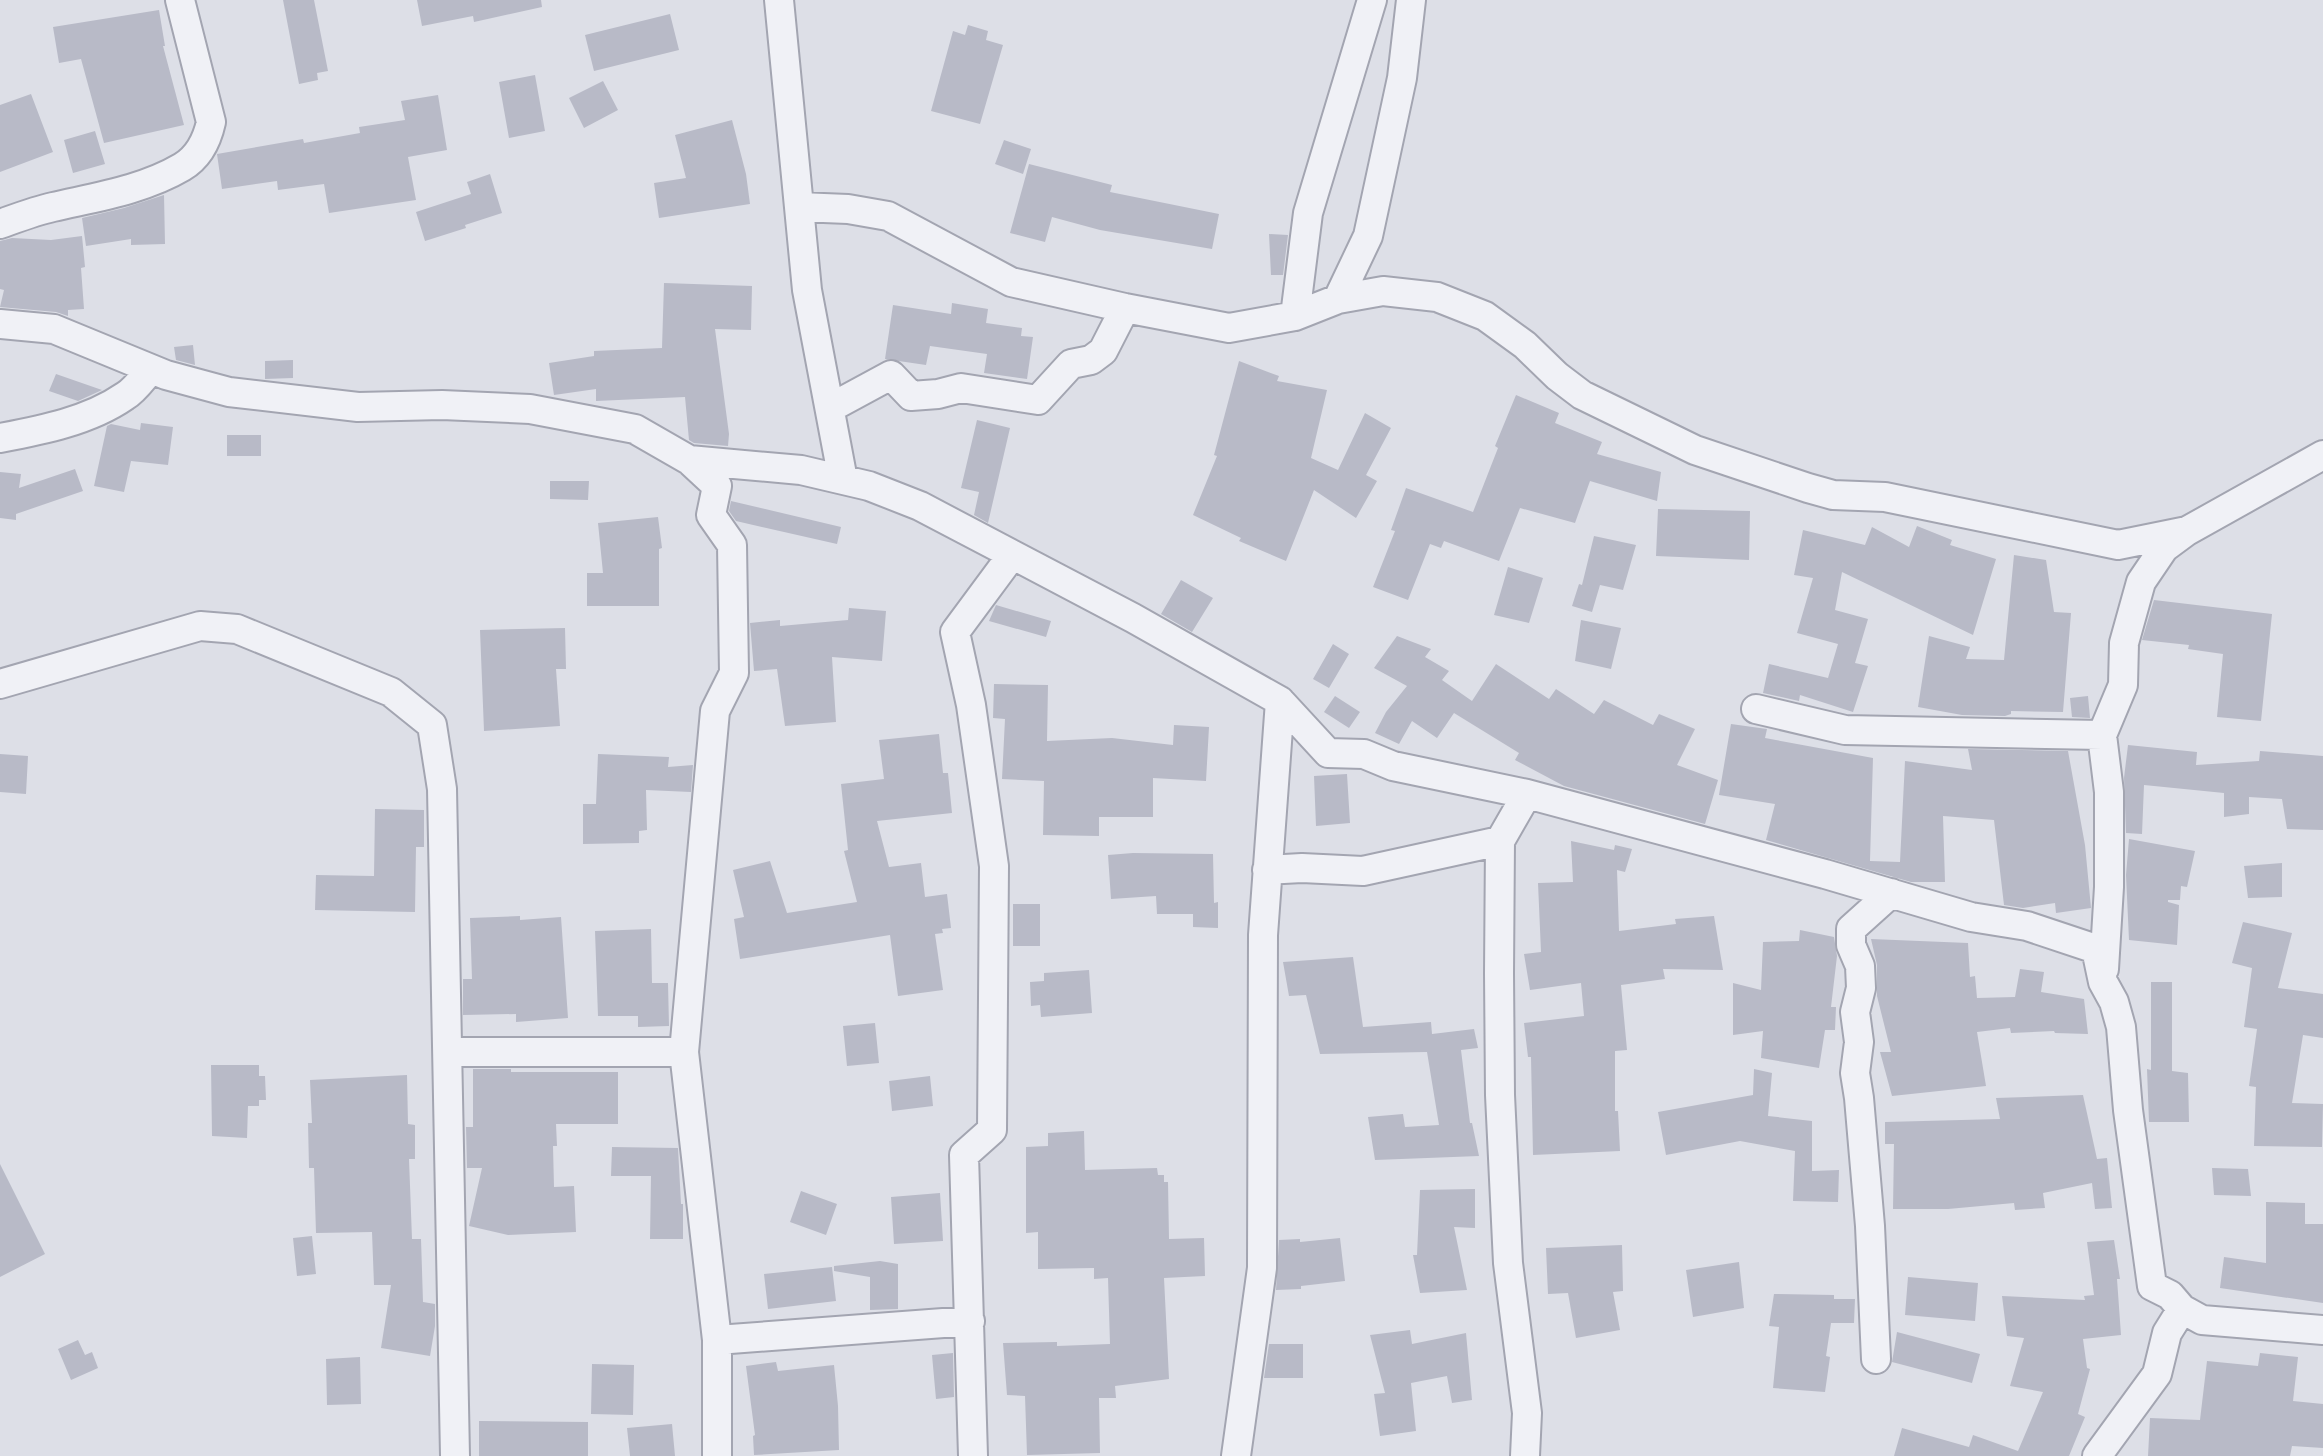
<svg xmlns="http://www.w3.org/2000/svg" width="2323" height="1456" font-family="'Noto Sans',sans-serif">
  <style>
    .building { fill: #b8bac7 }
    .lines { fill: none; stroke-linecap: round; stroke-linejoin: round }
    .minor-casing { stroke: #a3a5b1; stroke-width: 32 }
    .minor { stroke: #f0f1f6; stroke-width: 28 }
  </style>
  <rect width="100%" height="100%" fill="#dddfe7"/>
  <path class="building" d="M283 0H314L328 71 317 73 318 80 299 84Z
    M417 0H541L542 7 474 22 473 16 422 26Z
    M159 10 165 46H163L184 125 104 143 81 59 59 63 53 27Z
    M670 14 679 50 594 71 585 35Z
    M968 25 988 31 986 40 1003 45 980 124 931 111 953 31 965 35Z
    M535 75 545 131 509 138 499 82Z
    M603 81 618 110 584 128 569 98Z
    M31 94 53 152 0 172V105Z
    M438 95 447 150 408 157 416 200 329 213 324 184 278 190 277 181 222 189 217 154 303 139 304 143 360 133 359 127 405 120 401 101Z
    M732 120 746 174 750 204 659 218 654 183 686 178 675 135Z
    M95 131 105 164 73 173 64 140Z
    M1004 140 1031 149 1023 174 995 164Z
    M1029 164 1112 185 1110 192 1219 214 1212 249 1100 230 1052 217 1045 242 1010 233Z
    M490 174 502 213 465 225 466 228 425 241 416 212 471 194 467 182Z
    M164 195 165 244 131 245V239L86 246 82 218 124 208Z
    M1269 234 1288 235 1283 275H1271Z
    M82 236 85 267 81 268 84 309 68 310V316L56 312 0 307 4 290 0 289V241L12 238 51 240Z
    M664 283 752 286 751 330 715 329 729 434 728 446 694 443 689 440 685 397 596 401V389L554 395 549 363 594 356V351L662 348Z
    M952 303 988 309 986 323 1022 328 1021 336 1033 337 1027 379 984 373 987 354 930 346 926 365 885 359 893 305 951 314Z
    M193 345 195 365 176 360 174 347Z
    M293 360V378L265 379V361Z
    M1239 361 1279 376 1277 381 1327 390 1311 458 1338 470 1365 413 1391 428 1366 475 1377 481 1356 518 1314 490 1286 561 1239 541 1241 538 1193 515 1217 456 1214 455Z
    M56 374 102 390 78 401 49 391Z
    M1516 395 1559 413 1555 423 1602 442 1597 454 1661 472 1657 501 1590 481 1575 523 1520 508 1499 561 1444 541 1441 548 1430 544 1408 600 1373 587 1395 531 1391 530 1406 488 1473 512 1498 448 1495 446Z
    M977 420 1010 428 988 523 974 515 979 492 961 488Z
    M141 423 173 427 168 465 131 461 124 492 94 486 107 426 111 424 140 430Z
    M227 435H261V456H227Z
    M75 469 83 491 16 514V520L0 518V472L21 474 19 488Z
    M550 481H589L588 500 550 499Z
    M731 501 841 527 837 544 736 521 729 511Z
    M1658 509 1750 511 1749 560 1656 556Z
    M658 517 662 548 659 549V606H587V573H603L598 523Z
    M1917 526 1952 540 1950 545 1996 559 1973 635 1842 572 1835 610 1868 619 1855 663 1868 666 1853 712 1800 695 1799 701 1763 693 1769 664 1828 678 1838 644 1797 633 1813 578 1794 575 1803 530 1865 545 1872 527 1909 547Z
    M1594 536 1636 545 1623 590 1600 585 1592 612 1572 606 1579 584 1582 585Z
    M2014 555 2046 560 2054 612 2071 613 2063 712 2011 711V714L2005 716 1962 715 1918 707 1929 636 1970 647 1966 659 2004 660Z
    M1508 567 1543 578 1529 623 1494 615Z
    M1181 580 1213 598 1192 632 1161 614Z
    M2154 600 2272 614 2261 721 2217 717 2223 654 2188 649 2189 645 2142 640Z
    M996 605 1051 621 1046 637 989 621Z
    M849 608 886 611 882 661 832 657 836 722 785 726 777 669 754 671 750 623 780 620V626L848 620Z
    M1581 620 1621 628 1611 669 1575 661Z
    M565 628 566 669H556L560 726 484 731 480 630Z
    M1397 636 1431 649 1425 657 1449 671 1442 680 1472 701 1496 664 1549 699 1556 689 1594 714 1604 700 1653 725 1659 714 1695 729 1677 765 1718 780 1705 824 1564 786 1515 760 1519 753 1454 713 1437 738 1412 721 1399 744 1375 733 1386 712 1407 686 1374 668Z
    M1333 644 1349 654 1329 688 1313 679Z
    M994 684 1048 685 1047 741 1112 738 1173 745 1174 725 1209 727 1206 781 1153 778V817H1099V836L1043 835 1044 781 1002 779 1005 719 993 718Z
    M1335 696 1360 712 1349 728 1324 712Z
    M2088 696 2090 718 2072 717 2070 698Z
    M1731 724 1767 729 1765 738 1873 758 1870 861 1900 862 1905 761 1972 770 1968 749 2068 751 2085 845 2091 908 2056 913 2055 903 2023 908 2004 905 1994 820 1943 816 1945 882H1911L1766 840 1775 804 1719 795Z
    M939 734 943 773H948L952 813 877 821 889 867 921 863 925 897 947 894 951 928 942 929 943 933 935 934 943 990 898 996 890 935 740 959 734 919 744 917 733 870 770 861 787 913 857 902 844 851 848 850 841 784 884 779 879 740Z
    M2128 745 2197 752 2196 765 2259 761 2260 751 2323 756V830L2287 829 2282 799 2249 797V814L2224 817V793L2144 785 2142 834 2126 833 2124 778Z
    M0 754 28 756 26 794 0 792Z
    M598 754 669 757 668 767 693 765 691 792 646 790 647 830 639 831V843L583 844V804H596Z
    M1347 774 1350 823 1316 826 1314 776Z
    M375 809 424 810V847H416L415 912 315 910 316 875 374 876Z
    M2129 839 2195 851 2187 887 2181 886 2180 900H2168V902L2179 905 2177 945 2129 940 2126 875Z
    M1571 841 1614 850 1615 845 1632 849 1625 872 1617 870 1619 931 1676 924 1675 919 1714 916 1723 970 1663 969 1665 979 1621 985 1627 1050 1615 1051V1111H1618L1620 1151 1533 1155 1531 1057H1528L1524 1023 1584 1016 1581 983 1530 990 1524 954 1541 952 1538 883 1573 882Z
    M1133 853 1213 854 1214 903 1218 902V928L1193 927V914H1157L1156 896 1111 899 1108 855Z
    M2282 863V897L2248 898 2244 866Z
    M1013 904H1040V946H1013Z
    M520 916V920L561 917 568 1018 516 1022V1014L463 1015V979H472L470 918Z
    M2243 922 2292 933 2278 988 2323 994V1038L2303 1035 2292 1103 2323 1104 2322 1147 2254 1146 2256 1087 2249 1086 2257 1029 2244 1027 2252 968 2232 963Z
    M651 929 652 983H668L669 1026 638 1027V1016H598L595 931Z
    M1800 930 1834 937 1837 956 1831 1007H1836L1835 1030H1825L1819 1068 1761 1058 1763 1031 1733 1035V983L1761 990 1763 942 1799 941Z
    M1871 939 1968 943 1970 977 1975 976 1977 998 2015 997 2020 969 2044 972 2041 992 2084 999 2088 1034 2055 1033 2054 1031 2011 1033 2010 1028 1977 1032 1986 1086 1892 1096 1880 1052H1891L1877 996V965Z
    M1353 957 1363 1027 1431 1022 1432 1034 1474 1029 1478 1048 1461 1050 1470 1123H1472L1479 1156 1375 1160 1368 1117 1403 1114 1405 1127 1439 1125 1427 1052 1320 1054 1306 995 1289 996 1283 962Z
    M1089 970 1092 1013 1041 1017 1040 1005 1031 1006 1030 982 1044 981V973Z
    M2151 982H2172V1071L2188 1073 2189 1122H2149L2147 1069 2151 1070Z
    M875 1023 879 1063 847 1066 843 1026Z
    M211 1065H259V1076H265L266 1100H259V1106H248L247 1138 212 1136Z
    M473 1069H511V1072H618V1124H556L557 1146H553L554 1187 574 1186 576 1232 508 1235 469 1226 482 1168H467L466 1127H473Z
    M1754 1069 1772 1073 1768 1116 1812 1121V1171L1839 1170 1838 1202 1793 1201 1795 1151 1740 1141 1666 1155 1658 1112 1753 1095Z
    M407 1075 408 1124 415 1125V1159H409L412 1239H421L423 1302 435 1304V1326L430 1356 381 1348 391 1285H374L372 1232 316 1233 314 1168H309L308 1123H312L310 1080Z
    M930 1076 933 1106 892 1111 889 1081Z
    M2083 1095 2097 1159 2107 1158 2112 1208 2095 1209 2092 1183 2043 1193 2045 1208 2015 1210 2014 1203 1948 1209H1893L1894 1144H1885V1122L2000 1119 1996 1098Z
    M1084 1131 1085 1170 1157 1168 1158 1175H1164V1182H1168L1169 1239 1204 1238 1205 1276 1164 1278 1169 1379 1115 1386 1116 1398H1099L1100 1453 1027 1455 1025 1396 1007 1395 1003 1343 1057 1342V1346L1110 1344 1108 1278 1094 1279V1268L1038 1269V1232L1026 1233V1147L1048 1146V1133Z
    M612 1147 678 1148 681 1204H683V1239H650L651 1176H611Z
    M0 1164 45 1254 0 1277Z
    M2212 1168 2248 1169 2251 1196 2214 1195Z
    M1475 1189V1228L1454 1227 1467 1290 1420 1293 1413 1255H1417L1420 1190Z
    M801 1191 837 1204 826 1235 790 1222Z
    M940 1193 943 1241 894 1244 891 1197Z
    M2266 1202 2305 1203V1224H2323V1303L2220 1288 2224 1257 2266 1263Z
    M312 1236 316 1274 297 1276 293 1238Z
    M1340 1238 1345 1281 1301 1286V1289L1276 1290 1279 1240 1300 1239V1242Z
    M2114 1240 2120 1279H2117L2121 1335 2083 1339 2087 1368 2090 1369 2078 1414 2085 1417 2069 1456H1894L1902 1428 1969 1447 1973 1435 2018 1451 2043 1392 2010 1386 2024 1338 2007 1336 2002 1296 2085 1300 2084 1296 2094 1295 2087 1242Z
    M1622 1245 1623 1291 1613 1292 1620 1330 1576 1338 1568 1293 1548 1294 1546 1248Z
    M880 1261 898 1264V1309L870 1310V1277L834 1271V1266Z
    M1739 1262 1744 1308 1693 1317 1686 1270Z
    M832 1267 836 1301 768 1309 764 1274Z
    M1908 1277 1978 1283 1975 1321 1905 1315Z
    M1774 1294 1834 1295V1299H1855L1854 1323H1831L1826 1356 1830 1357 1825 1392 1773 1388 1779 1327 1769 1326Z
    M1410 1330 1412 1344 1466 1333 1472 1400 1452 1403 1447 1376 1411 1383 1416 1431 1380 1436 1374 1394 1385 1393 1370 1335Z
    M1897 1332 1980 1354 1972 1383 1892 1362Z
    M78 1340 85 1355 92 1352 98 1368 71 1380 58 1349Z
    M1269 1344H1303V1378H1264Z
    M953 1353 954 1397 936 1399 932 1355Z
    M2260 1353 2298 1357 2293 1401 2323 1404V1448L2292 1446 2290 1456H2148L2150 1418 2200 1420 2207 1361 2258 1366Z
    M360 1357 361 1404 327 1405 326 1359Z
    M776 1362 778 1371 834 1365 838 1406 839 1450 754 1455 753 1436 755 1435 746 1366Z
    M592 1364 634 1365 633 1415 591 1414Z
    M479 1421 588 1422V1456H479Z
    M672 1424 675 1456H630L627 1428Z"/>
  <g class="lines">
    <g class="minor-casing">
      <path id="minor" d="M779 0 807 290 843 480
        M799 207 848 209 888 216 1011 282 1125 308 1229 328 1295 316 1338 299 1383 291 1437 297 1485 316 1525 345 1557 376 1582 395 1695 450 1808 488 1833 495 1885 497 2118 545 2187 531
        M0 224C17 218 35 211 53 207 96 197 143 190 182 167 199 157 207 140 211 122L180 0
        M1338 299 1368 236 1402 78 1411 0
        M1295 316 1308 213 1372 0
        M0 324 54 329 166 375 229 392 358 407 442 405 530 409 635 429 689 460 801 470 869 486 920 506 1133 618 1280 701 1328 753 1364 754 1393 766 1527 794 1825 874 1971 917 2027 926 2096 949 2103 982 2114 1002 2121 1027 2128 1110 2152 1286 2170 1295 2182 1309 2202 1320 2323 1330
        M830 408 891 375 911 396 938 394 961 388 1038 400 1071 364 1091 360 1103 351 1125 308
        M0 438C42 430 89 421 125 396 135 390 143 378 151 369
        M689 460 717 486 711 515 732 545 734 673 715 711 684 1052 717 1340V1456
        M0 684 200 626 237 629 391 692 432 725 442 789 455 1456
        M1756 709 1845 730 2102 735
        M1267 870 1302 868 1363 871 1500 841
        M2104 969 2109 887V792L2102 735 2123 685 2124 643 2141 582 2164 548 2187 531 2323 455
        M448 1052H684
        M717 1340 970 1321
        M1876 1359 1870 1226 1859 1098 1855 1073 1859 1042 1855 1012 1861 988 1860 966 1851 945V929L1891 893
        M973 1456 964 1155 992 1130 994 866 971 705 955 632 1012 555
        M1236 1456 1262 1268 1263 935 1280 701
        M1525 1456 1527 1413 1508 1263 1500 1095 1499 973 1500 841 1527 794
        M2097 1456 2157 1374 2167 1333 2182 1309"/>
    </g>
    <use href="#minor" class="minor"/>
  </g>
</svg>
